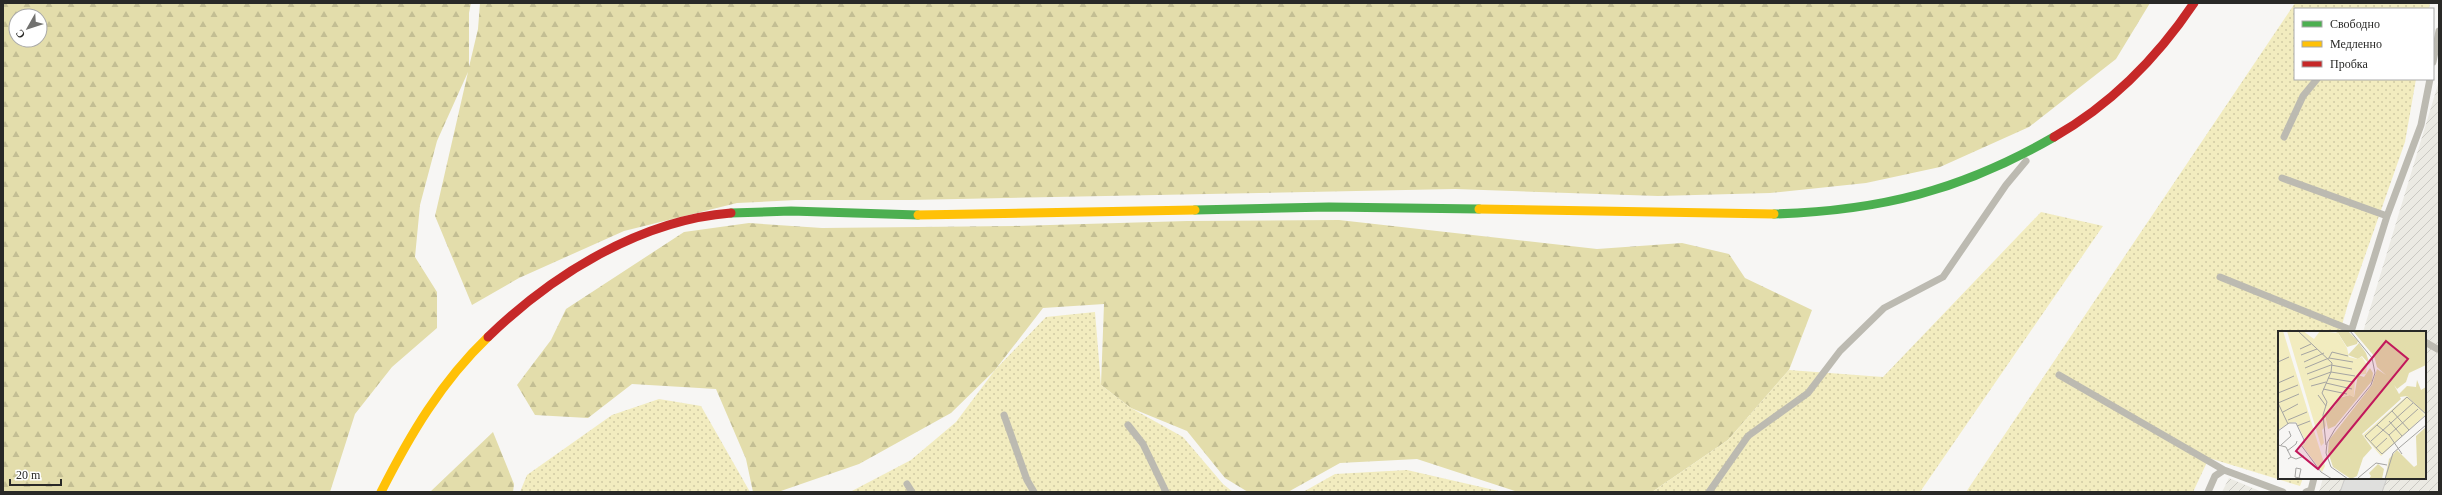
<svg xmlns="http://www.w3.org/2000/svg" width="2442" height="495" font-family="'Times New Roman',serif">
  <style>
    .industrial { fill: url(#industrial-furrows) }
    .forest { fill: url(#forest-firs); fill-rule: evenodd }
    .garden { fill: url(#garden-dots) }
    .building { fill: #dfdfdd; stroke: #cac9c7 }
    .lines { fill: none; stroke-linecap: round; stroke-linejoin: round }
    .lane { stroke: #bcbab1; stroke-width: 7 }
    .fast { stroke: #4caf50; stroke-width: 9 }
    .slow { stroke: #ffc107; stroke-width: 9 }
    .jam { stroke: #c62828; stroke-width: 9 }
    .inset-road { fill: none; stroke: #a5a4a2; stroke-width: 1 }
    .view { fill: #c2185b; fill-opacity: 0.15; stroke: #c2185b; stroke-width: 2 }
    .inset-edge { fill: none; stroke: #292927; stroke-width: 2 }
  </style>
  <defs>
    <pattern id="industrial-furrows" width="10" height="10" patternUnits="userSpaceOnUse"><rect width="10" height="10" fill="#ebeae3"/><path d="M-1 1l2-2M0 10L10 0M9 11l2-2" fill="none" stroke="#cac9c3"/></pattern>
    <pattern id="forest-firs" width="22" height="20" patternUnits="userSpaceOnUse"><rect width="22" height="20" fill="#e3ddab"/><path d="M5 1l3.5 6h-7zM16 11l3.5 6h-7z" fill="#c3be93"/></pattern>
    <pattern id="garden-dots" width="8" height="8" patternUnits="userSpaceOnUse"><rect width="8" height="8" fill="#f2ecbf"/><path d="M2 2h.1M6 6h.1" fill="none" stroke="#d0caa4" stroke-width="1.8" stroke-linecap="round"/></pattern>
  </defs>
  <rect width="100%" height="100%" fill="#f7f6f4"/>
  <path class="industrial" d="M2439 81V492H2319L2323 478H2425V332H2363Z
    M2229 478 2262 492H2222Z"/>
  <path class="forest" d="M3 3H471L469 13V67L478 29 480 3H2150L2116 59 2029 127 1940 167 1866 183 1770 193 1658 196 1455 189 910 200H796L737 203 624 231 519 278 472 305 435 216 468 72 437 141 420 205 415 257 437 292V328L392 367 355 414 330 492H3ZM16 16H40V40H16Z
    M1339 220 1597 249 1682 243 1729 254 1745 278 1812 310 1789 370 1728 440 1652 492H1518L1417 459 1340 463 1288 492H1248L1225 478 1187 431 1131 408 1101 385 1104 304 1043 308 995 370 951 413 859 464 778 492H753L746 459 716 389 632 384 588 418 535 415 517 385 551 340 566 309 684 232 749 223 822 228 1013 226 1187 221Z
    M493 432 514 484 513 492H430Z"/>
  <path class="garden" d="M2295 3H2430L2429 9H2295V79H2416L2405 142 2348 304 2340 332H2279V478H2303L2300 486 2209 458 2193 492H1966Z
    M2041 212 2103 226 1920 492H1652L1728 440 1789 370 1883 377Z
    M1095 312 1101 385 1131 408 1183 437 1223 484 1233 492H850L911 460 956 422 995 370 1046 317Z
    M659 399 701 406 750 492H520L527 475 612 415Z
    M1407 470 1503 492H1303L1335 474Z"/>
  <path class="building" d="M2345 478H2387L2382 492H2340Z"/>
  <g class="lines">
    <path class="lane" d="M2433 62 2439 31
      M2284 137 2303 96 2317 79
      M2282 178 2387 216
      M2220 277 2351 330
      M2351 332 2387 216 2421 125 2430 79
      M2425 342 2439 350
      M2059 375 2224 470
      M1004 415 1027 480 1034 492
      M1128 425 1143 444 1166 492
      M907 484 912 492
      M1709 492 1748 436 1808 393 1840 351 1884 308 1943 277 2006 185 2026 161
      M2208 492 2215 476 2224 470 2283 492
      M2306 492 2311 490 2314 478"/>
    <path class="fast" d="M1195 210 1329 207 1479 209
      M731 213 791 211 918 215
      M1774 214C1880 211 1962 190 2054 137"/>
    <path class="slow" d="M1479 209 1774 214
      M918 215 1195 210
      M381 492C410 435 441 382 488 337"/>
    <path class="jam" d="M2054 137C2112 104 2157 58 2194 3
      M488 337C552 275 640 220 731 213"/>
  </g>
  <g transform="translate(2278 331)">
    <rect width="148" height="148" fill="#f7f6f4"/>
    <path d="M55 0H70L80 10 79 13 69 16 60 2ZM75 0H148V34L131 42 128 51 119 58 116 54 121 63 129 55 138 56 139 49 143 59 148 56V84L129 65 122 66 123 68 84 103 94 117 85 127 79 145 73 148 55 136 50 121 51 109 94 54 99 38 108 44 99 36 96 25ZM81 12 88 22 92 34 84 25 80 28 70 24ZM92 37 95 42 94 50 57 95 50 98 47 84 57 75 61 67 72 64 76 66 80 44 86 46ZM148 96V148H107L111 128 119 119 136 136 139 134 138 105ZM100 133 106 138 104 148H91L93 145 91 142Z" fill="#e3ddab"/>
    <path d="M129 65 147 84 103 125 85 104Z" fill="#f2ecbf"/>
    <path d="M0 0H5L47 135 44 141 24 114 28 111 18 91 11 92 0 99ZM9 0H25L36 8 42 0 60 2 69 17 71 26 79 28 84 26 89 34 88 43 80 44 77 47 76 66 72 64 61 66 57 74 47 84 48 95 44 99 46 112 43 115Z" fill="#f2ecbf"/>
    <path class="inset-road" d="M20 0 54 32 53 41 44 62 49 71 45 84 48 114M22 18 33 13M23 24 39 18M51 27 54 21 70 25M0 31 11 26M26 31 46 22M27 37 51 27 75 31M29 43 53 34 74 38M50 47 75 51M31 49 53 41 77 45M0 52 16 45M48 52 74 58M33 55 48 51M45 58 69 63M0 62 20 54M40 64 48 75M0 72 10 93M0 72 21 63M114 80 131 99M5 81 20 73M148 83 129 66 87 105 104 123 148 84M10 89 29 81M111 90 124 105M99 94 111 104M19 95 32 90M0 100 11 92H18L27 111 23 114 43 141 54 148M93 110 135 72M0 114 8 116 13 126 10 128M3 114 13 105 11 100M98 117 109 107M9 120 18 113 19 110M124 123 111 104 140 78M13 126 18 128 26 125M21 147 23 138 18 137 17 146 25 148M80 147 98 132 109 134M70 148 53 136 48 122 49 112 57 98 93 54 97 42 94 27 72 0M107 148 115 122 148 94"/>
    <path class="view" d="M108 10 130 28 40 138 18 120Z"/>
    <rect width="148" height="148" class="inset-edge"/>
  </g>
  <rect width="2442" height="495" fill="none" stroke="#292927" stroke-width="8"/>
  <rect x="2294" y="8" width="140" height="72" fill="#ffffff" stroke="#a9a9a9"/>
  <rect x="2302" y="21" width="20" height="6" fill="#4caf50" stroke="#a9a9a9"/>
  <text x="2330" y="28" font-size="12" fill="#292927">Свободно</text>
  <rect x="2302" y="41" width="20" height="6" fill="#ffc107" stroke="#a9a9a9"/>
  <text x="2330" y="48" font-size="12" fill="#292927">Медленно</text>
  <rect x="2302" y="61" width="20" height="6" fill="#c62828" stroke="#a9a9a9"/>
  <text x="2330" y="68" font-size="12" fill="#292927">Пробка</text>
  <g transform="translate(28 28) rotate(231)"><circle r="19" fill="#ffffff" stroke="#a9a9a9"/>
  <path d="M0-3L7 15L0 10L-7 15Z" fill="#71716f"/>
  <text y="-6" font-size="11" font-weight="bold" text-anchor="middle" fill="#292927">С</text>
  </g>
  <path d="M10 479v6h51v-6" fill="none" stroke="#292927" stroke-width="2"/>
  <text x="16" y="479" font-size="12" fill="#292927" stroke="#ffffff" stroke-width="3" paint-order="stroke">20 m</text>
</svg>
